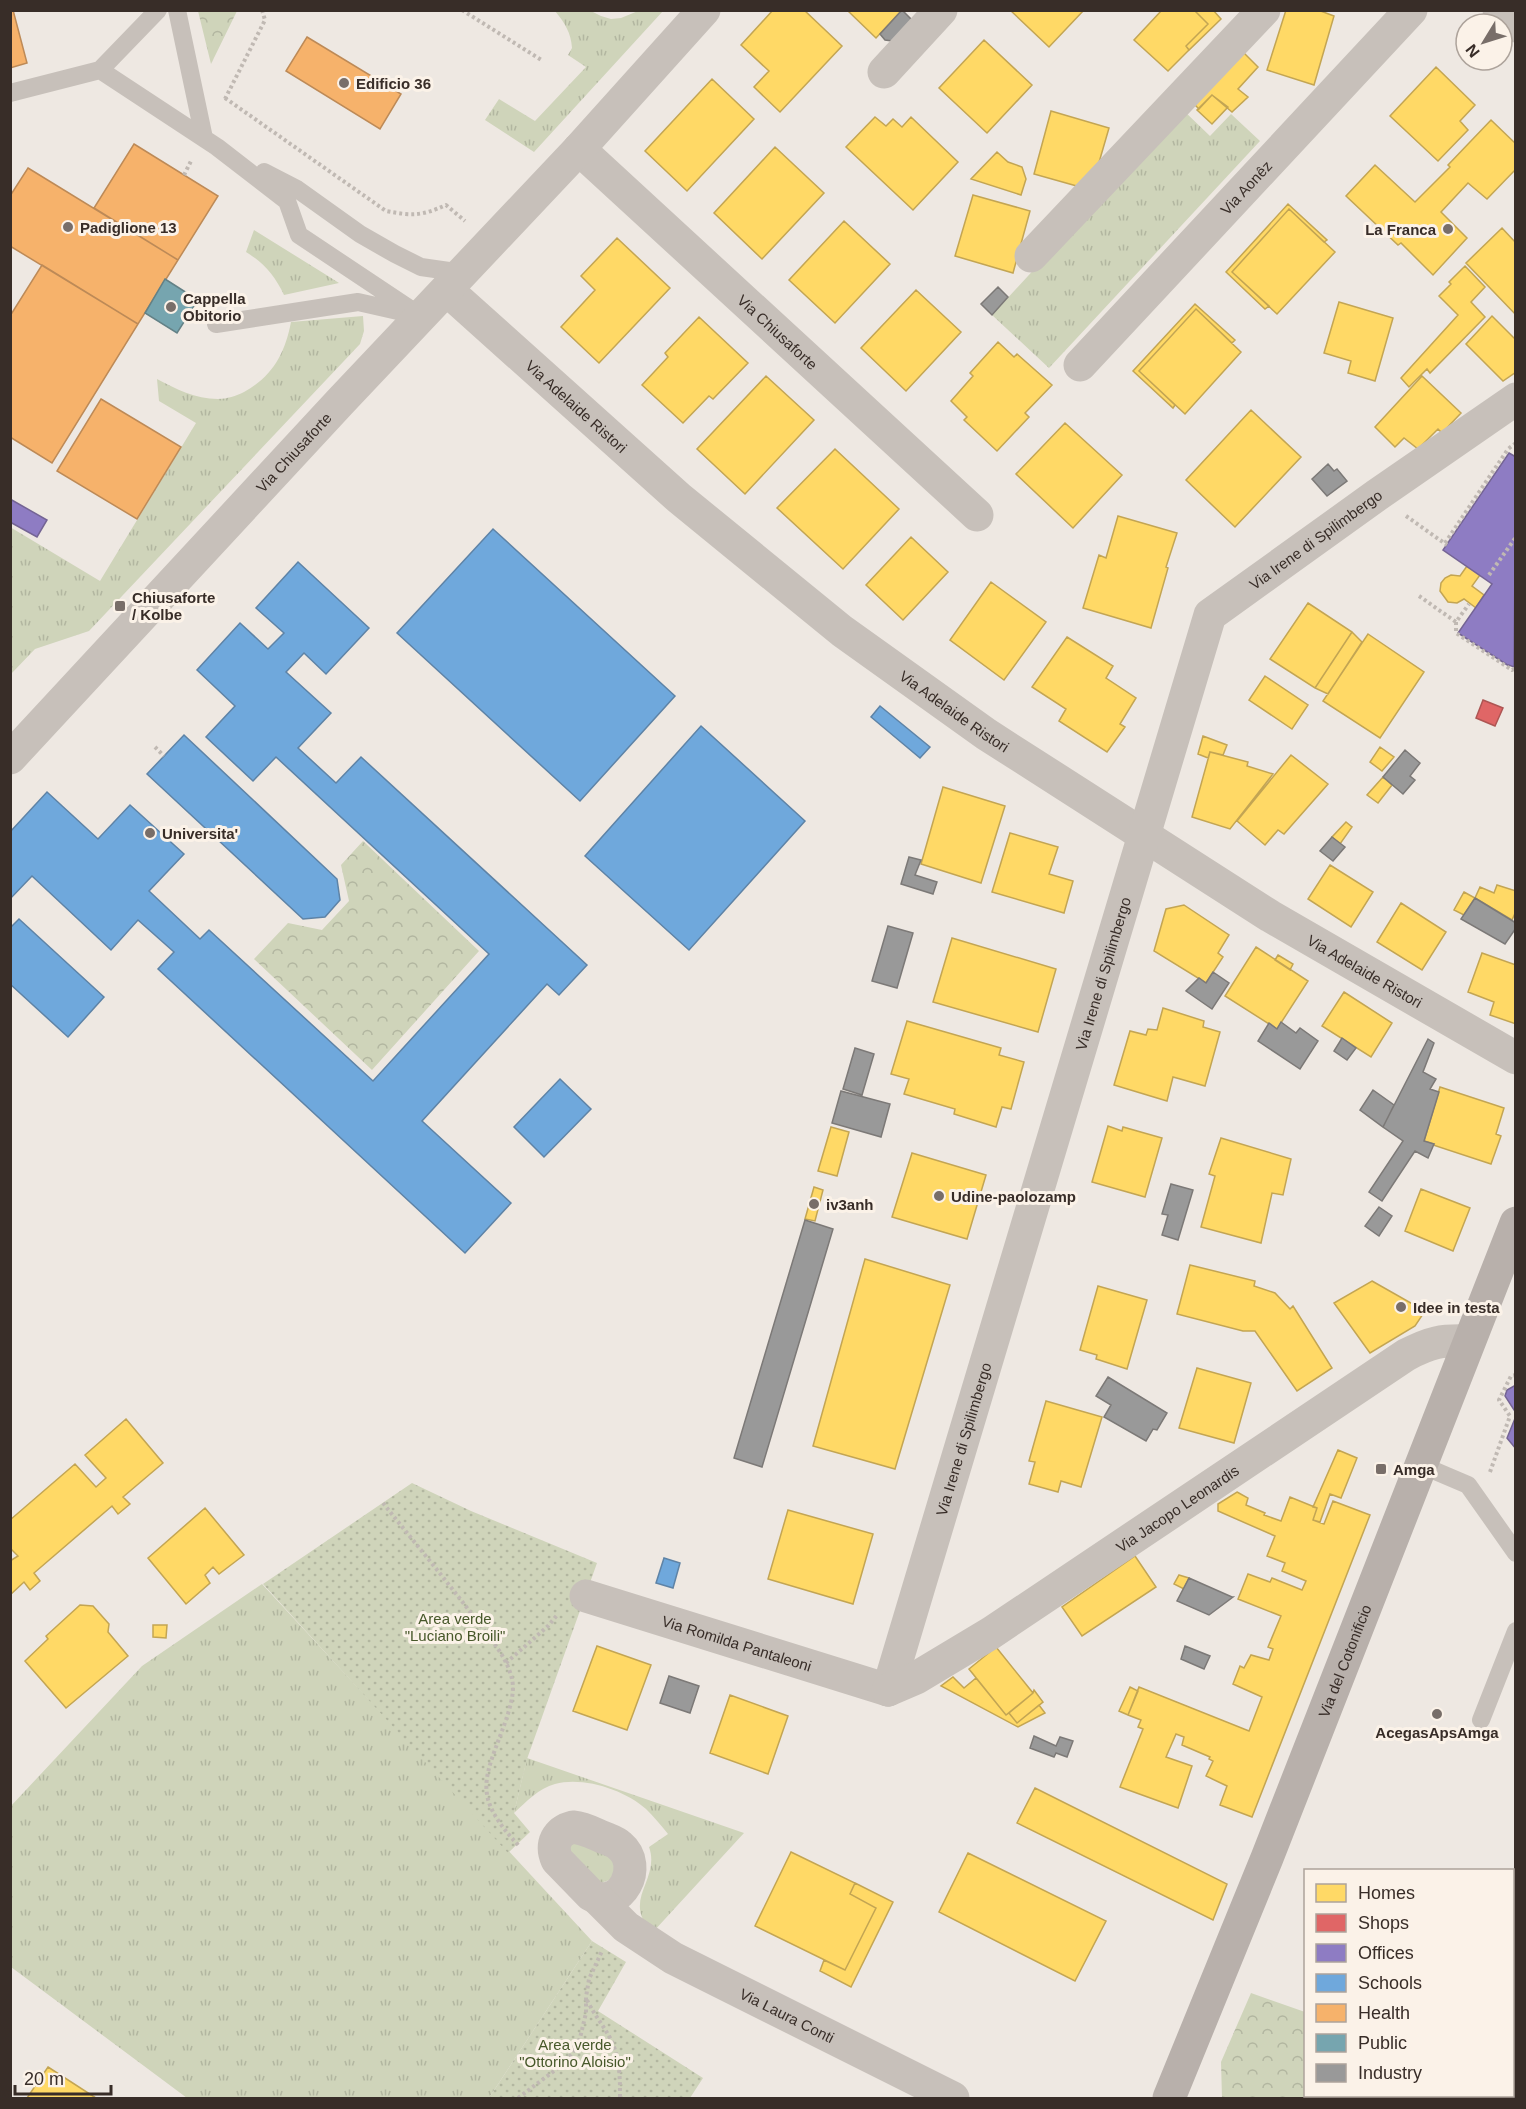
<svg xmlns="http://www.w3.org/2000/svg" width="1526" height="2109" font-family="Helvetica,sans-serif">
  <style>
    .grass { fill: url(#grass-tufts) }
    .forest { fill: url(#forest-crowns) }
    .park { fill: url(#park-dots) }
    .homes { fill: #ffd966; stroke: #c3a553; stroke-width: 1.5 }
    .shops { fill: #e06666; stroke: #ae5553; stroke-width: 1.5 }
    .offices { fill: #8e7cc3; stroke: #746494; stroke-width: 1.5 }
    .schools { fill: #6fa8dc; stroke: #5e83a6; stroke-width: 1.5 }
    .health { fill: #f6b26b; stroke: #bd8a57; stroke-width: 1.5 }
    .public { fill: #76a5af; stroke: #638186; stroke-width: 1.5 }
    .industry { fill: #999; stroke: #7c7977; stroke-width: 1.5 }
    .lines { fill: none; stroke-linecap: round; stroke-linejoin: round }
    .canal { stroke: #9cc1c0; stroke-width: 34 }
    .path { stroke: #c0b9b3; stroke-width: 4; stroke-dasharray: 3 3; stroke-linecap: butt }
    .service { stroke: #c7c0ba; stroke-width: 18 }
    .minor { stroke: #c7c0ba; stroke-width: 33 }
    .tertiary { stroke: #c7c0ba; stroke-width: 33 }
    .secondary { stroke: #b8b0ab; stroke-width: 33 }
    .poi-dot { fill: #786e69; stroke: #fbf2e8; stroke-width: 2 }
    .labels { text-anchor: middle; dominant-baseline: central; stroke-width: 6; stroke-linejoin: round; paint-order: stroke }
    .poi-label { font-size: 15px; font-weight: bold; fill: #382d28; stroke: #fbf2e8; text-anchor: start }
    .street-label { font-size: 15px; fill: #382d28; stroke: #fbf2e8 }
    .park-label { font-size: 15px; fill: #47582a; stroke: #fbf2e8 }
  </style>
  <defs>
    <pattern id="grass-tufts" width="24" height="20" patternUnits="userSpaceOnUse" patternTransform="scale(1.5)"><rect width="24" height="20" fill="#cfd4ba"/><path d="M3 7l-1-3M5 7V3M7 7l1-3M15 17l-1-3M17 17v-4M19 17l1-3" fill="none" stroke="#b2b6a0"/></pattern>
    <pattern id="forest-crowns" width="20" height="18" patternUnits="userSpaceOnUse" patternTransform="scale(1.5)"><rect width="20" height="18" fill="#cfd4ba"/><path d="M2 6a3 3 0 1 1 6 0M12 15a3 3 0 1 1 6 0" fill="none" stroke="#b2b6a0"/></pattern>
    <pattern id="park-dots" width="8" height="8" patternUnits="userSpaceOnUse" patternTransform="scale(1.5)"><rect width="8" height="8" fill="#cfd4ba"/><path d="M2 2h.1M6 6h.1" fill="none" stroke="#b2b6a0" stroke-width="1.8" stroke-linecap="round"/></pattern>
  </defs>
  <rect width="100%" height="100%" fill="#eee8e2"/>
  <path class="grass" d="M555 11H591L601 16 611 19 621 18 638 11H663L534 152 485 120 499 99 535 121 586 67 568 55 572 48C571 33 565 23 555 11Z
    M1182 109 1210 136 1231 114 1260 141 1049 368 992 315Z
    M254 230 328 276 339 283 284 295C275 276 264 263 246 252Z
    M363 316 364 331 360 344 89 631 35 649 11 674 10 527 100 581 196 423 159 401 157 379C176 389 195 399 218 399 227 399 236 396 244 392 273 376 285 353 291 322Z
    M262 1584 592 1941 489 2098H187L11 1967 10 1807 142 1666Z
    M527 1758 744 1833 653 1932C620 1901 661 1880 649 1847L668 1834C661 1825 654 1817 646 1809 625 1790 583 1776 555 1784 539 1788 526 1802 514 1813Z
    M568 1841 614 1856 615 1878 598 1884 566 1846Z"/>
  <path class="forest" d="M198 11H237L211 64Z
    M363 841 479 951 372 1070 254 959 288 923 322 930 349 901 341 865Z
    M1251 1993 1305 2012 1306 2096H1448L1447 2098H1222L1221 2062Z"/>
  <path class="park" d="M412 1483 471 1511 597 1563 527 1759 514 1813 530 1832 508 1853 263 1584Z
    M592 1941 626 1962 598 2011 703 2078 690 2098H489Z"/>
  <path class="homes" d="M773 10H804L842 46 780 112 754 87 769 71 741 45Z
    M847 10H902L876 38Z
    M1010 10H1084L1049 47Z
    M1162 10H1194L1208 24 1186 46 1189 50 1168 71 1134 40Z
    M1194 10H1213L1221 19 1189 50 1186 46 1208 24Z
    M1286 10H1318L1334 16 1314 85 1267 70Z
    M984 40 1032 85 987 133 939 88Z
    M1241 50 1258 67 1238 89 1248 97 1232 112 1212 95 1199 109 1192 102Z
    M1436 67 1475 105 1460 121 1468 130 1438 161 1390 116Z
    M712 79 754 119 687 191 645 151Z
    M1212 95 1228 107 1212 124 1197 110Z
    M1051 111 1109 128 1091 190 1034 174Z
    M875 117 886 126 893 119 902 127 911 117 958 162 913 210 846 147Z
    M1491 120 1516 144V169L1487 199 1468 183 1441 212 1467 238 1433 275 1401 243 1398 245 1346 196 1375 165 1415 202 1450 167 1448 165Z
    M775 147 824 193 762 259 714 213Z
    M997 152 1008 162 1022 167 1026 179 1021 195 971 179Z
    M973 195 1030 211 1013 273 955 256Z
    M1288 204 1327 240 1324 242 1289 209 1232 272 1269 306 1265 309 1226 272Z
    M1289 209 1335 252 1277 314 1232 272Z
    M844 221 890 264 835 323 789 280Z
    M1502 228 1516 243V315L1466 263Z
    M617 238 670 288 599 363 561 327 595 290 581 276Z
    M1465 266 1485 287 1471 302 1485 317 1430 373 1427 369 1409 387 1401 378 1458 315 1439 296 1451 284 1449 282Z
    M916 290 961 332 906 391 861 348Z
    M1339 302 1393 318 1375 381 1348 373 1351 361 1324 353Z
    M1195 304 1235 340 1232 343 1196 309 1139 371 1175 405 1173 408 1133 371Z
    M1196 309 1241 352 1185 414 1139 371Z
    M1492 316 1516 340V372L1503 381 1466 344Z
    M699 317 748 363 713 399 709 396 683 423 642 385 668 357 665 353Z
    M998 342 1014 357 1017 354 1052 385 1025 413 1029 417 997 451 964 420 967 417 951 401 973 376 970 373Z
    M766 376 814 420 745 494 697 449Z
    M1422 376 1461 413 1442 433 1438 429 1418 449 1404 438 1395 447 1375 427Z
    M1251 410 1301 457 1235 527 1186 480Z
    M1065 423 1122 475 1073 528 1016 474Z
    M835 449 899 509 843 569 777 508Z
    M1118 516 1177 533 1166 567 1168 568 1151 628 1083 608 1099 555 1106 558Z
    M911 537 948 572 903 620 866 585Z
    M1467 566 1480 575 1472 586 1484 595 1476 608 1464 599 1457 603 1448 602 1440 591 1441 583 1445 578 1451 575 1460 576Z
    M991 582 1046 622 1004 680 950 640Z
    M1308 603 1352 632 1315 688 1270 659Z
    M1352 632 1362 642 1328 694 1315 688Z
    M1368 634 1424 672 1380 738 1323 701Z
    M1067 637 1113 666 1106 678 1136 698 1120 724 1125 727 1107 752 1059 721 1066 709 1032 687Z
    M1265 676 1308 705 1292 729 1249 700Z
    M1203 736 1227 745 1223 755 1210 752 1208 758 1198 754Z
    M1380 747 1394 757 1382 771 1370 762Z
    M1210 752 1248 762 1247 766 1273 774 1230 829 1192 817Z
    M1291 755 1328 784 1284 834 1278 830 1265 845 1237 821Z
    M1383 777 1392 785 1378 803 1367 795Z
    M943 787 1005 806 981 883 921 864Z
    M1346 822 1352 827 1340 844 1332 837Z
    M1010 833 1058 847 1049 874 1073 881 1064 913 992 892Z
    M1330 865 1373 892 1351 927 1308 899Z
    M1497 885 1516 891V911L1512 920 1475 898 1480 887 1494 893Z
    M1464 892 1475 898 1464 915 1454 910Z
    M1401 903 1446 932 1422 970 1377 942Z
    M1184 905 1229 935 1218 953 1223 957 1206 983 1154 951 1166 909Z
    M952 938 1056 969 1038 1032 933 1002Z
    M1256 947 1308 981 1277 1029 1225 996Z
    M1482 953 1516 965V1024L1490 1015 1494 1002 1468 992Z
    M1278 955 1293 964 1290 970 1275 960Z
    M1344 992 1392 1023 1371 1057 1322 1026Z
    M1163 1008 1204 1021 1203 1027 1220 1032 1205 1086 1173 1077 1167 1101 1114 1085 1130 1031 1146 1035 1148 1029 1157 1030Z
    M907 1021 1001 1048 999 1055 1024 1062 1011 1109 1002 1107 996 1127 954 1114 955 1109 904 1094 909 1079 891 1074Z
    M1440 1087 1504 1108 1496 1134 1501 1136 1491 1164 1433 1145 1434 1144 1424 1141Z
    M1108 1126 1122 1131 1123 1127 1162 1138 1145 1197 1092 1182Z
    M831 1127 849 1132 837 1176 818 1171Z
    M1221 1138 1291 1159 1283 1195 1272 1193 1261 1243 1201 1227 1215 1176 1209 1174Z
    M912 1153 986 1175 967 1239 892 1217Z
    M814 1187 823 1190 815 1221 805 1219Z
    M1421 1189 1470 1208 1453 1251 1405 1231Z
    M865 1259 950 1285 895 1469 813 1446Z
    M1190 1265 1255 1281 1254 1286 1275 1293 1290 1309 1293 1306 1332 1368 1297 1391 1255 1331H1243L1177 1314Z
    M1372 1281 1425 1311 1415 1326 1370 1353 1334 1303Z
    M1098 1286 1147 1300 1127 1369 1096 1359 1097 1355 1080 1350Z
    M1197 1368 1251 1383 1234 1443 1179 1428Z
    M1046 1401 1102 1417 1081 1487 1061 1481 1058 1492 1029 1484 1035 1462 1029 1461Z
    M126 1419 163 1463 123 1497 130 1504 118 1514 112 1506 34 1573 40 1581 30 1590 24 1582 10 1595V1561L18 1556 10 1548V1520L75 1464 96 1487 106 1478 85 1455Z
    M1338 1450 1357 1458 1341 1498 1330 1494 1320 1522 1313 1520 1317 1508 1313 1507Z
    M1237 1492 1248 1498 1246 1505 1265 1513 1264 1515 1281 1521 1290 1497 1317 1508 1313 1520 1324 1524 1333 1501 1370 1515 1252 1817 1220 1805 1227 1786 1206 1776 1213 1761 1209 1759 1210 1757 1182 1745 1184 1737 1176 1734 1166 1757 1192 1766 1178 1808 1120 1787 1143 1729 1138 1727 1141 1720 1128 1715 1139 1687 1249 1731 1262 1697 1233 1684 1240 1666 1244 1668 1251 1655 1269 1660 1273 1649 1268 1647 1281 1616 1238 1599 1248 1574 1270 1582 1272 1578 1302 1590 1306 1581 1282 1571 1285 1563 1267 1556 1275 1536 1218 1511V1504Z
    M205 1508 244 1555 219 1574 213 1567 205 1575 210 1583 186 1604 148 1558Z
    M788 1510 873 1534 853 1604 768 1579Z
    M1135 1556 1156 1587 1082 1636 1062 1607Z
    M1179 1575 1189 1578 1184 1589 1174 1584Z
    M80 1605 93 1606 109 1624 108 1632 128 1656 66 1708 25 1661 48 1639 46 1636Z
    M153 1625H167L166 1638 153 1637Z
    M597 1646 651 1665 627 1730 573 1711Z
    M996 1647 1033 1693 1006 1715 969 1669Z
    M953 1677 964 1688 976 1678 1006 1715 1009 1713 1017 1723 1039 1705 1045 1713 1018 1727 941 1686Z
    M1130 1687 1138 1691 1128 1715 1119 1711Z
    M1034 1690 1043 1702 1017 1723 1009 1713 1033 1693Z
    M730 1695 788 1716 768 1774 710 1753Z
    M1035 1788 1227 1884 1213 1920 1017 1823Z
    M791 1852 855 1883 850 1894 876 1908 845 1970 755 1926Z
    M968 1853 1106 1921 1075 1981 939 1912Z
    M855 1883 893 1902 851 1987 820 1971 824 1960 845 1970 876 1908 850 1894Z
    M48 2067 96 2098H27Z"/>
  <path class="shops" d="M1483 700 1503 708 1495 726 1476 718Z"/>
  <path class="offices" d="M1509 453 1516 457 1514 667 1509 665V666L1458 633 1492 584 1443 550Z
    M10 499 47 520 37 537 10 522Z
    M1514 1386H1516V1413L1505 1396 1507 1390Z
    M1516 1416V1449L1507 1438Z"/>
  <path class="schools" d="M493 529 675 696 580 801 397 633Z
    M298 562 369 628 326 674 304 653 286 672 331 713 298 748 336 783 361 757 587 965 559 995 547 984 422 1121 511 1203 465 1253 158 969 174 952 138 920 111 950 32 876 10 899V832L47 792 98 839 130 805 184 854 149 891 200 939 209 930 373 1081 489 954 276 757 253 781 206 737 235 706 197 670 240 623 268 649 284 633 256 608Z
    M880 706 930 747 920 758 871 717Z
    M701 726 805 821 689 950 585 856Z
    M184 735 337 879 340 900 325 917 303 919 147 774Z
    M19 919 104 997 68 1037 10 984V928Z
    M560 1079 591 1109 544 1157 514 1127Z
    M664 1558 680 1563 673 1588 656 1583Z"/>
  <path class="health" d="M10 10H13L27 63 10 68Z
    M307 37 401 94 380 129 286 71Z
    M134 144 218 196 178 260 94 208Z
    M28 168 178 260 138 324 10 246V196Z
    M42 265 138 324 52 463 10 437V316Z
    M101 399 181 447 137 519 57 471Z"/>
  <path class="public" d="M165 279 198 300 177 333 145 313Z"/>
  <path class="industry" d="M902 10 917 25 900 42 885 40 880 34Z
    M998 287 1008 297 992 315 981 304Z
    M1328 464 1334 471 1337 469 1347 481 1327 496 1312 479Z
    M1405 750 1420 763 1410 776 1415 780 1403 794 1383 777Z
    M1332 837 1345 847 1333 861 1320 851Z
    M909 857 921 860 915 875 937 882 933 894 901 884Z
    M1475 898 1516 923V928L1505 944 1461 919Z
    M888 926 913 933 897 988 872 981Z
    M1213 972 1229 983 1212 1009 1186 991 1199 978 1206 983Z
    M1281 1022 1296 1033 1300 1028 1318 1041 1300 1069 1258 1041 1269 1023 1277 1029Z
    M1342 1038 1356 1048 1347 1060 1334 1051Z
    M1428 1039 1434 1043 1423 1072 1436 1079 1430 1089 1439 1092 1424 1141 1434 1144 1428 1158 1415 1151 1382 1201 1369 1192 1403 1141 1383 1127Z
    M855 1048 874 1054 862 1095 843 1089Z
    M1373 1090 1394 1105 1383 1127 1360 1110Z
    M841 1091 890 1104 881 1137 832 1123Z
    M1171 1184 1193 1190 1178 1240 1162 1235 1168 1215 1162 1214Z
    M1379 1207 1392 1216 1379 1236 1365 1226Z
    M805 1220 833 1229 762 1467 734 1458Z
    M1108 1377 1167 1413 1157 1430 1153 1429 1146 1441 1104 1417 1111 1405 1096 1396Z
    M1189 1578 1232 1597H1233L1209 1615 1177 1601Z
    M1185 1646 1210 1656 1204 1669 1181 1659Z
    M669 1676 699 1686 690 1713 660 1703Z
    M1034 1736 1056 1746 1060 1737 1073 1741 1067 1757 1056 1753 1054 1757 1030 1748Z
    M1516 1982V2018L1512 2016V1989Z"/>
  <g class="lines">
    <path class="canal" d="M1362 2098 1363 2096"/>
    <path class="path" d="M462 10 543 61
      M225 98 386 211C412 216 422 216 446 205L465 221
      M225 99 265 20 262 10
      M184 175 192 159
      M1406 516 1447 545
      M1445 543 1508 449 1516 443
      M1489 575 1516 537
      M1419 596 1456 622 1469 604
      M1456 622V633L1512 670 1516 668
      M155 747 164 756
      M1490 1472 1510 1416 1499 1400 1511 1376 1516 1375
      M383 1503C414 1542 447 1581 477 1621 490 1638 507 1657 512 1679 515 1693 510 1707 506 1720 484 1781 471 1795 520 1847
      M506 1663 548 1626 558 1614
      M587 2000C594 2015 605 2027 612 2042 620 2060 620 2079 620 2098
      M518 2098 558 2068 572 2054 580 2038 586 2013V1997L589 1979 602 1951"/>
    <path class="service" d="M177 10 204 138
      M100 70 158 10
      M10 93 100 70 217 147 287 201 299 235 422 317
      M264 172 297 189 360 234 395 254 421 267 463 273
      M216 324 358 302 411 314
      M1421 1465 1468 1485 1516 1553
      M1481 1720 1516 1631"/>
    <g class="minor">
      <path d="M1499 10 1516 26"/>
      <path d="M884 72 941 10"/>
      <path id="s1" d="M579 149 977 515"/>
      <path d="M1031 256 1264 10"/>
      <path id="s2" d="M447 290 679 498 842 631 986 734 1270 916 1516 1058"/>
      <path id="s3" d="M1080 365 1411 10"/>
      <path id="s4" d="M586 1596 888 1690"/>
      <path id="s5" d="M888 1690 1210 615 1377 495 1516 399"/>
      <path id="s6" d="M888 1690 916 1678 991 1633 1406 1355C1431 1342 1441 1340 1469 1341"/>
      <path d="M573 1827C583 1828 591 1832 600 1836 606 1839 615 1841 620 1846 644 1866 621 1912 591 1895L557 1860C550 1844 557 1831 573 1827Z"/>
      <path id="s7" d="M597 1898 626 1927 673 1958 953 2098"/>
    </g>
    <path class="tertiary" id="s8" d="M10 758 340 402 579 149 704 10"/>
    <path class="secondary" id="s9" d="M1169 2098 1267 1858 1516 1223"/>
  </g>
  <g class="poi-dot">
    <circle cx="344" cy="83" r="6"/>
    <circle cx="68" cy="227" r="6"/>
    <circle cx="1448" cy="229" r="6"/>
    <circle cx="171" cy="307" r="6"/>
    <rect x="114" y="600" width="12" height="12" rx="3"/>
    <circle cx="150" cy="833" r="6"/>
    <circle cx="939" cy="1196" r="6"/>
    <circle cx="814" cy="1204" r="6"/>
    <circle cx="1401" cy="1307" r="6"/>
    <rect x="1375" y="1463" width="12" height="12" rx="3"/>
    <circle cx="1437" cy="1714" r="6"/>
  </g>
  <g class="labels">
    <g class="poi-label">
      <text x="356" y="83">Edificio 36</text>
      <text x="80" y="227">Padiglione 13</text>
      <text x="1436" y="229" text-anchor="end">La Franca</text>
      <text x="183" y="298">Cappella<tspan x="183" dy="17">Obitorio</tspan></text>
      <text x="132" y="597">Chiusaforte<tspan x="132" dy="17">/ Kolbe</tspan></text>
      <text x="162" y="833">Universita'</text>
      <text x="951" y="1196">Udine-paolozamp</text>
      <text x="826" y="1204">iv3anh</text>
      <text x="1413" y="1307">Idee in testa</text>
      <text x="1393" y="1469">Amga</text>
      <text x="1437" y="1732" text-anchor="middle">AcegasApsAmga</text>
    </g>
    <g class="street-label">
      <text stroke="none"><textPath href="#s3" startOffset="243">Via Aonêz</textPath></text>
      <text stroke="none"><textPath href="#s1" startOffset="270">Via Chiusaforte</textPath></text>
      <text stroke="none"><textPath href="#s2" startOffset="174">Via Adelaide Ristori</textPath></text>
      <text stroke="none"><textPath href="#s8" startOffset="417">Via Chiusaforte</textPath></text>
      <text stroke="none"><textPath href="#s5" startOffset="1252">Via Irene di Spilimbergo</textPath></text>
      <text stroke="none"><textPath href="#s2" startOffset="660">Via Adelaide Ristori</textPath></text>
      <text stroke="none"><textPath href="#s2" startOffset="1146">Via Adelaide Ristori</textPath></text>
      <text stroke="none"><textPath href="#s5" startOffset="748">Via Irene di Spilimbergo</textPath></text>
      <text stroke="none"><textPath href="#s5" startOffset="262">Via Irene di Spilimbergo</textPath></text>
      <text stroke="none"><textPath href="#s6" startOffset="342">Via Jacopo Leonardis</textPath></text>
      <text stroke="none"><textPath href="#s4" startOffset="158">Via Romilda Pantaleoni</textPath></text>
      <text stroke="none"><textPath href="#s9" startOffset="471">Via del Cotonificio</textPath></text>
      <text stroke="none"><textPath href="#s7" startOffset="225">Via Laura Conti</textPath></text>
    </g>
    <g class="park-label">
      <text x="455" y="1618">Area verde<tspan x="455" dy="17">"Luciano Broili"</tspan></text>
      <text x="575" y="2044">Area verde<tspan x="575" dy="17">"Ottorino Aloisio"</tspan></text>
    </g>
  </g>
  <rect width="1526" height="2109" fill="none" stroke="#382d28" stroke-width="24"/>
  <rect x="1304" y="1869" width="210" height="228" fill="#fbf2e8" stroke="#ada39b" stroke-width="1.5"/>
  <rect x="1316" y="1884" width="30" height="18" fill="#ffd966" stroke="#ada39b" stroke-width="1.5"/>
  <text x="1358" y="1899" font-size="18" fill="#382d28">Homes</text>
  <rect x="1316" y="1914" width="30" height="18" fill="#e06666" stroke="#ada39b" stroke-width="1.5"/>
  <text x="1358" y="1929" font-size="18" fill="#382d28">Shops</text>
  <rect x="1316" y="1944" width="30" height="18" fill="#8e7cc3" stroke="#ada39b" stroke-width="1.5"/>
  <text x="1358" y="1959" font-size="18" fill="#382d28">Offices</text>
  <rect x="1316" y="1974" width="30" height="18" fill="#6fa8dc" stroke="#ada39b" stroke-width="1.5"/>
  <text x="1358" y="1989" font-size="18" fill="#382d28">Schools</text>
  <rect x="1316" y="2004" width="30" height="18" fill="#f6b26b" stroke="#ada39b" stroke-width="1.5"/>
  <text x="1358" y="2019" font-size="18" fill="#382d28">Health</text>
  <rect x="1316" y="2034" width="30" height="18" fill="#76a5af" stroke="#ada39b" stroke-width="1.5"/>
  <text x="1358" y="2049" font-size="18" fill="#382d28">Public</text>
  <rect x="1316" y="2064" width="30" height="18" fill="#999999" stroke="#ada39b" stroke-width="1.5"/>
  <text x="1358" y="2079" font-size="18" fill="#382d28">Industry</text>
  <g transform="translate(1484 42) rotate(232)"><circle r="28" fill="#fbf2e8" stroke="#ada39b" stroke-width="1.5"/>
  <path d="M0-4.5L10 22L0 15L-10 22Z" fill="#786e69"/>
  <text y="-9" font-size="16" font-weight="bold" text-anchor="middle" fill="#382d28">N</text>
  </g>
  <path d="M15 2085v9h96v-9" fill="none" stroke="#382d28" stroke-width="3"/>
  <text x="24" y="2085" font-size="18" fill="#382d28" stroke="#fbf2e8" stroke-width="4.5" paint-order="stroke">20 m</text>
</svg>
